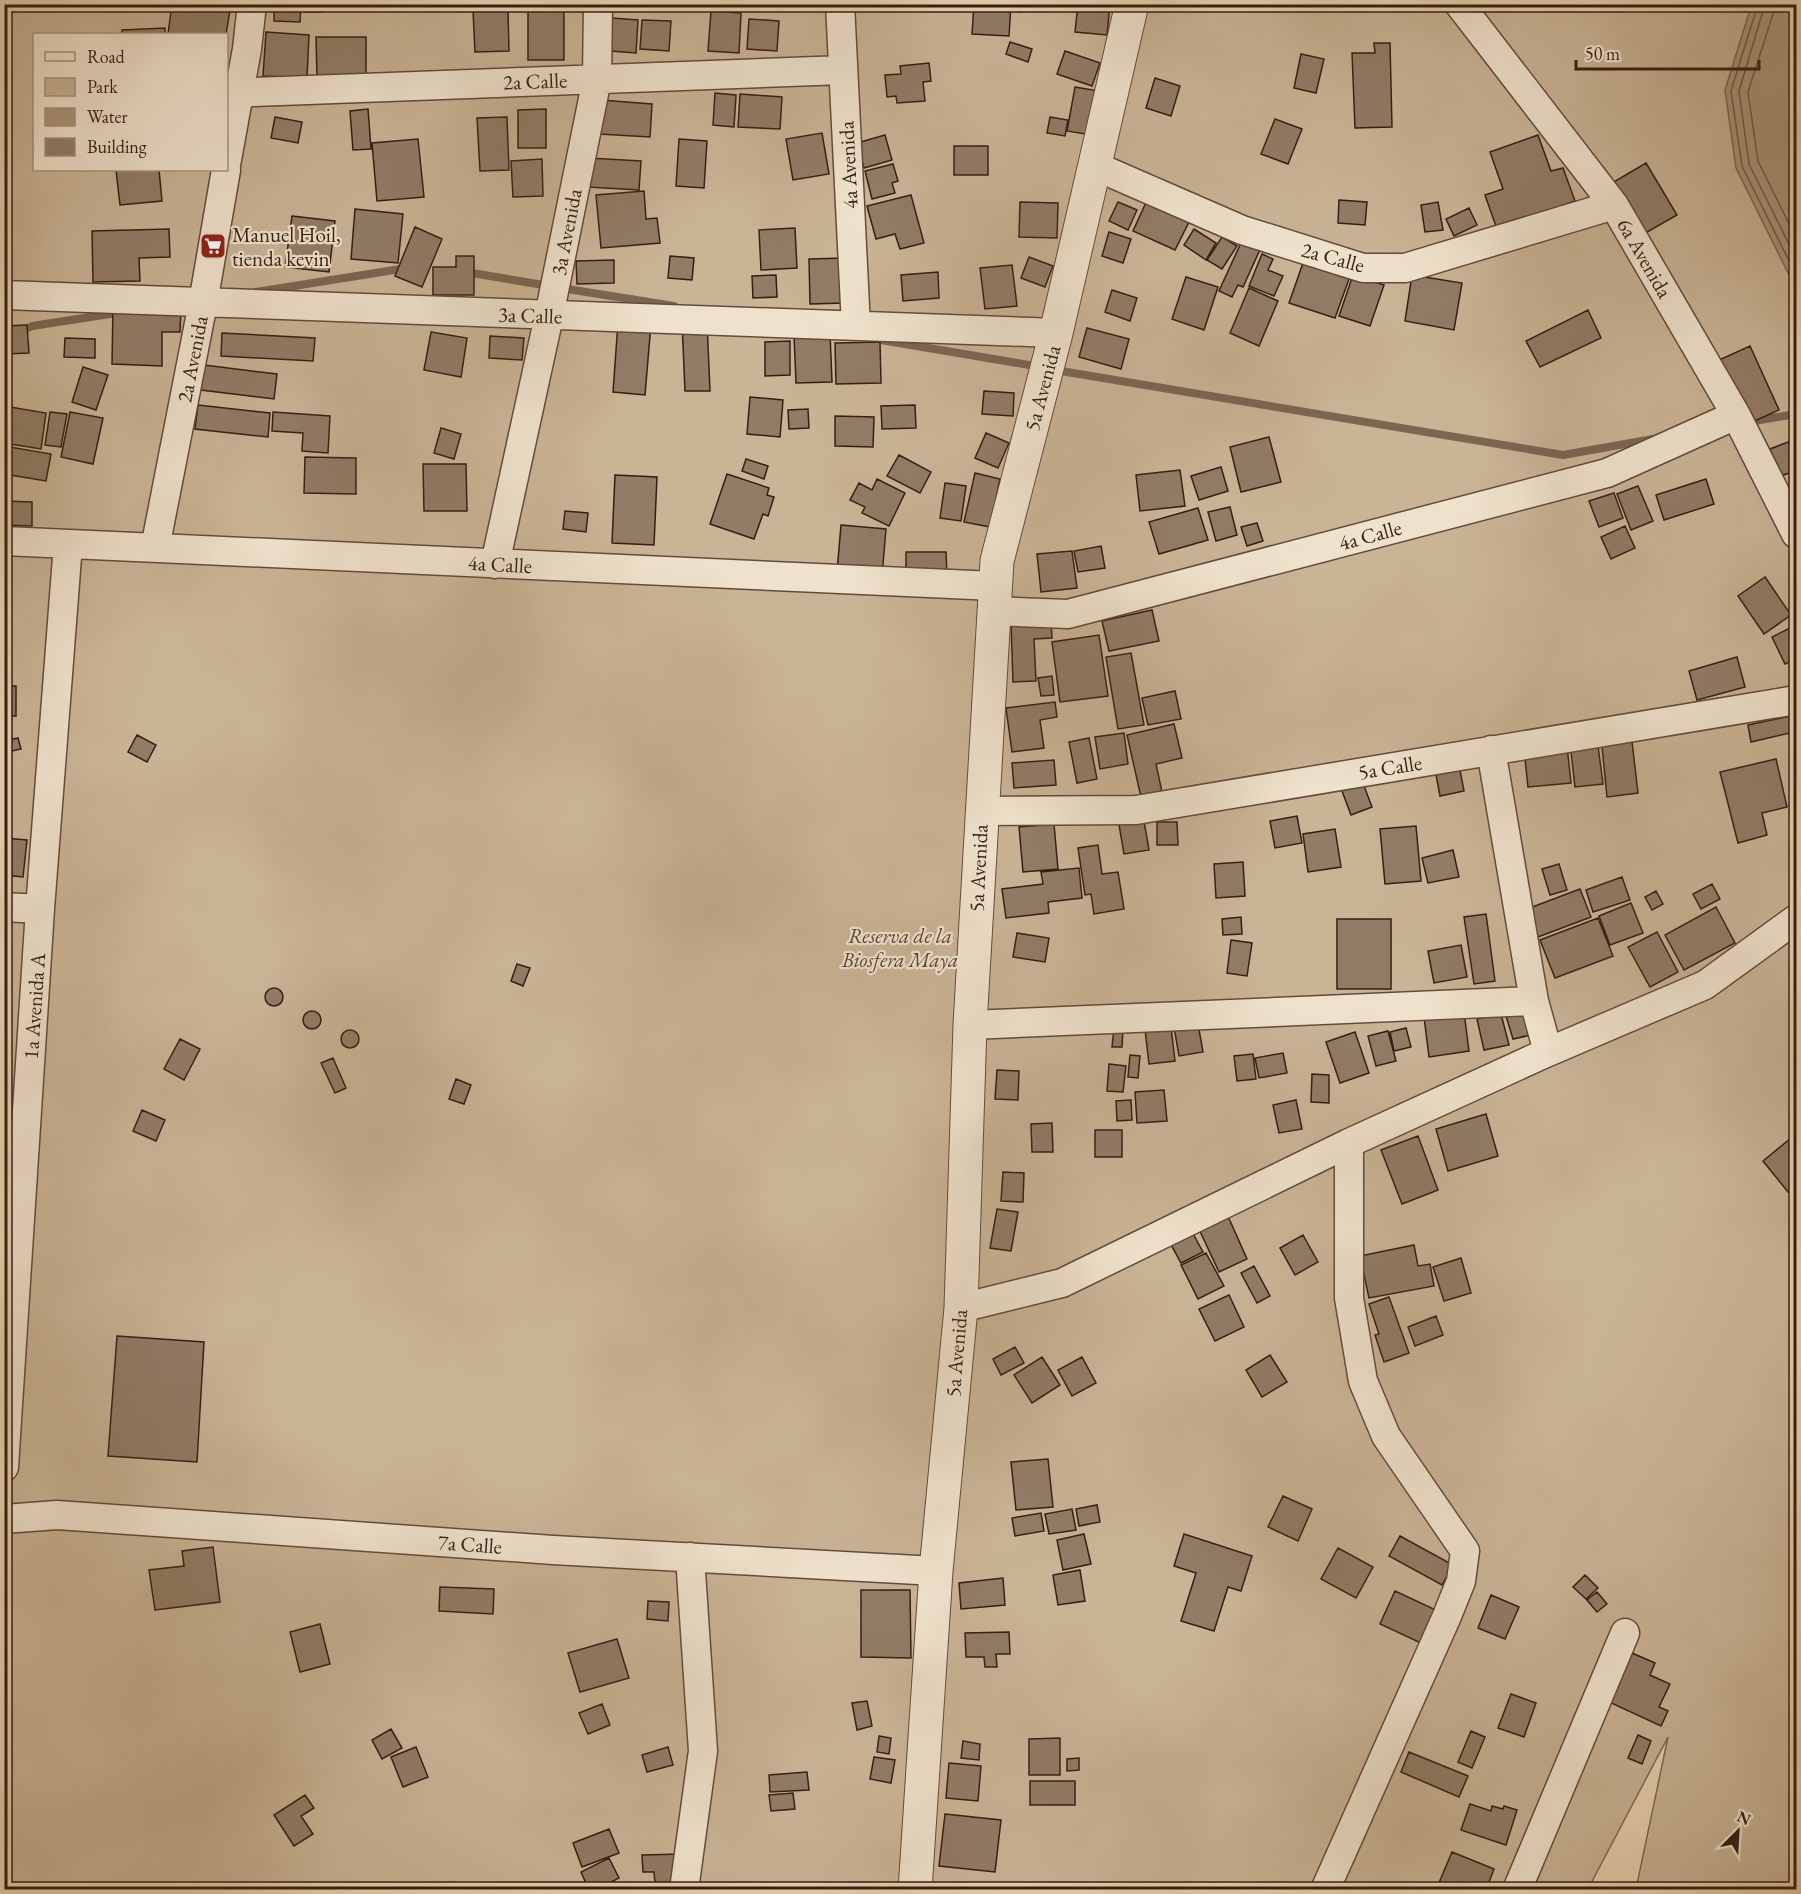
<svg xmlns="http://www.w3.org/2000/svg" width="1801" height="1894" font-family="'EB Garamond',serif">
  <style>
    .green { fill: #c9b496; stroke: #7e6a56; stroke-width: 1.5; fill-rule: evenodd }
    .water { fill: #aa957b; stroke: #7b6652; stroke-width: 1.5 }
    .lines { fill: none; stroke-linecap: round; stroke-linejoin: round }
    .shore { stroke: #6f5a48; stroke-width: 1.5 }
    .stream { stroke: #7b6652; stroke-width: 8 }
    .building { fill: #917c66; stroke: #341f15; stroke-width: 1.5 }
    .minor-casing { stroke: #614c3c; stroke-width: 31 }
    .tertiary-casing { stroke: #614c3c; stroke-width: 35 }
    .minor { stroke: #efe2cc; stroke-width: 28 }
    .tertiary { stroke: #efe2cc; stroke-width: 33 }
    .labels { text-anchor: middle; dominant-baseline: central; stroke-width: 4.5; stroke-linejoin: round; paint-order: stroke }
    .street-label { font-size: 21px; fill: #341f15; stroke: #efe2cc }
    .poi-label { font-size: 21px; fill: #341f15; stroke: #efe2cc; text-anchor: start }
    .park-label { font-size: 21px; font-style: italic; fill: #594435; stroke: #efe2cc }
  </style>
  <rect width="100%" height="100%" fill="#e7d2b0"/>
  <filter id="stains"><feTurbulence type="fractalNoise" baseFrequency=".00333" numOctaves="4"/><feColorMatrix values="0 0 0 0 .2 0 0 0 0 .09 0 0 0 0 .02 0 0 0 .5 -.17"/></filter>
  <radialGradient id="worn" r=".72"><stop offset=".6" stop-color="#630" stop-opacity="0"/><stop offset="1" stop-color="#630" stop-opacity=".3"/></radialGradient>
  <path class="green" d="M4 5H1796V1889H1636L1668 1737 1588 1889H5ZM34 34H226V170H34Z"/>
  <path class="water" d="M1753 5H1796V289L1736 168 1725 90 1749 13Z"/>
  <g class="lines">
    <path class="shore" d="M1758 4 1731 91 1742 166 1796 275
      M1765 4 1739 91 1749 164 1796 258
      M1774 4 1773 14 1748 92 1758 161 1796 238"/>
    <path class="stream" d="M466 272 549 286
      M561 288 674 306
      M256 292 407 268
      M20 332 32 326 123 312
      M875 339 1041 367
      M1055 370 1563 455 1653 439
      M1748 422 1796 414"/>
  </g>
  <path class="building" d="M172 4H231L226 34H168Z
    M274 4H301L300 22 274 21Z
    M306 4H321V12H306Z
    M974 4H1011L1009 36 972 34Z
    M1018 4H1036V10L1019 12Z
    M1078 4H1110L1107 35 1075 32Z
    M1171 4H1198L1197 10Z
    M528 8 564 9V60H528Z
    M473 11H508L509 51 475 52Z
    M711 11 741 13 739 53 708 51Z
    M612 18 638 20 636 53 610 51Z
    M749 19 779 21 777 51 747 49Z
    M642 20 671 21 669 51 640 49Z
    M165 28V34H122V30Z
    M266 32 309 35 307 78 263 76Z
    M316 37H366V77H317Z
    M1010 42 1032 49 1028 62 1006 54Z
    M1374 43H1390L1392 127 1355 128 1352 53H1375Z
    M1065 51 1100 63 1092 86 1057 74Z
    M1301 54 1324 59 1316 93 1294 88Z
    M929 63 931 81 923 82 925 101 897 103 896 96 887 97 885 75 901 74 900 66Z
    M1155 78 1180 86 1171 116 1146 108Z
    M1075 87 1099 91 1091 135 1067 131Z
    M715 93 736 95 734 127 713 125Z
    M740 94 782 97 780 129 738 127Z
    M601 100 652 104 650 137 599 134Z
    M368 109 371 149 353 150 350 111Z
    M546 109V148H518V110Z
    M275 117 302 122 298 143 271 138Z
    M507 117 509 170 480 171 477 118Z
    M1050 117 1068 120 1065 136 1047 133Z
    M1275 119 1302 129 1288 164 1261 154Z
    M822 133 829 174 793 180 786 139Z
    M885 135 892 160 864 168 857 143Z
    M1538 135 1551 171 1563 168 1575 201 1497 229 1485 195 1503 189 1490 152Z
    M418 139 424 197 377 201 372 143Z
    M679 139 707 141 704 188 676 186Z
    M954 146H988V175H954Z
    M589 158 641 161 639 190 588 187Z
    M542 159 543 196 513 197 511 161Z
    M1646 163 1677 215 1642 235 1612 183Z
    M893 164 898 181 892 183 895 193 872 199 865 171Z
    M116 170H159L162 201 120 205Z
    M644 191 646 219 657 218 660 243 601 248 596 195Z
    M911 195 924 243 900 249 895 234 876 239 867 206Z
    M1149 196 1192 216 1175 250 1133 231Z
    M1339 200 1367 202 1365 225 1338 223Z
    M1020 202 1058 203 1057 238 1019 237Z
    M1118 202 1137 210 1128 230 1109 221Z
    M1438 202 1443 230 1425 232 1421 205Z
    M1469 208 1477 225 1454 236 1446 219Z
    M355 209 403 214 398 263 351 259Z
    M292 216 335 221 329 272 285 267Z
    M415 227 442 239 422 287 395 276Z
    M795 228 797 268 761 270 759 230Z
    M169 229 170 257 139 258 140 281 93 282 92 231Z
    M1194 229 1216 243 1206 260 1184 245Z
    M1109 232 1131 239 1123 263 1102 256Z
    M1245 234 1263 243 1243 287 1238 285 1232 297 1219 291Z
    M1222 237 1237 246 1222 269 1207 260Z
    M1262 254 1273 259 1268 270 1283 276 1274 296 1249 286Z
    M456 256H474V295H433V267H456Z
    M670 256 694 258 692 280 668 278Z
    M1029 257 1053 266 1045 287 1021 278Z
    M845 258 846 303 810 304 809 259Z
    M614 260V283L577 284 576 261Z
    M1303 263 1349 279 1335 318 1289 303Z
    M1012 265 1017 306 985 309 980 268Z
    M938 272 939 298 903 301 901 275Z
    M776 275 777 297 753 298 752 276Z
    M1353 275 1384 285 1370 326 1339 316Z
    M1412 275 1462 283 1454 330 1405 321Z
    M1186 277 1218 287 1204 330 1172 319Z
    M1249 288 1278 301 1259 346 1230 333Z
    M1112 290 1137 298 1130 321 1105 312Z
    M113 306 181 308 180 332H162V366L112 364Z
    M1588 310 1601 338 1540 367 1526 341Z
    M618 322 651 324 645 395 613 392Z
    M682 322H707L710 391H685Z
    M27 325 29 353 4 354V326Z
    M1087 328 1129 339 1121 369 1079 357Z
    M431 332 467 338 461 377 424 370Z
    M222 333 315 338 313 361 221 356Z
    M830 333 832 382 796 383 794 335Z
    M490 336 524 338 522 360 489 358Z
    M65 338 95 339V358L64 357Z
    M790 341V375L765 376V342Z
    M880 342 881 383 836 384 835 343Z
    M1750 346 1779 410 1748 424 1719 360Z
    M204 365 277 374 274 399 201 390Z
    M83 367 108 375 96 410 72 402Z
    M984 391 1014 393 1013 416 982 414Z
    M750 397 783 400 780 437 747 434Z
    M198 405 270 413 268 437 195 429Z
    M915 405 916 428 882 429 881 406Z
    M4 406 46 413 41 449 4 443Z
    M808 409 809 428 789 429 788 410Z
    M50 412 67 414 61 447 45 445Z
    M70 412 103 418 93 464 61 457Z
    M273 412 330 416 328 453 302 451 303 433 272 431Z
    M835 416 874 417 873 447 835 446Z
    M441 428 461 434 454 459 434 453Z
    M986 433 1009 443 998 468 975 458Z
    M1269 437 1281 482 1241 492 1230 447Z
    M1796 439V492L1790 473 1780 476 1770 449Z
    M4 446 51 454 46 481 4 474Z
    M899 455 931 472 920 493 887 476Z
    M305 457 356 458V494L304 493Z
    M746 459 768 466 764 479 742 471Z
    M423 464H466L467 511H424Z
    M1221 467 1228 491 1199 500 1191 476Z
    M1180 470 1185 506 1140 511 1136 475Z
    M975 473 1000 479 990 527 964 522Z
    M727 474 769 488 767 495 774 497 768 516 763 514 754 539 710 524Z
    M615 475 657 477 654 545 612 543Z
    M877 479 905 493 889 526 862 513 865 507 850 500 859 483 872 490Z
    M1706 479 1714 504 1664 520 1656 495Z
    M945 483 966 486 961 521 940 518Z
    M1638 486 1653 521 1631 530 1617 494Z
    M1614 493 1623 518 1599 527 1589 501Z
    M4 501 32 502V526L4 525Z
    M1230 507 1237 535 1216 541 1208 512Z
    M1198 508 1208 540 1159 554 1149 522Z
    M565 511 588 513 586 532 563 529Z
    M1257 523 1263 541 1247 546 1241 527Z
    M841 525 886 529 882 576 837 572Z
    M1625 526 1635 548 1611 559 1601 537Z
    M1101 546 1105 568 1078 572 1074 551Z
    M1072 551 1077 588 1041 592 1037 554Z
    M906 552H946L947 577 906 578Z
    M1765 577 1791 615 1764 634 1738 596Z
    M1152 610 1159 641 1109 651 1102 621Z
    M1051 621 1052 638 1034 639 1036 681 1013 682 1011 622Z
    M1792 627 1796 635V659L1785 664 1772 637Z
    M1099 635 1108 696 1060 702 1052 642Z
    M1131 653 1144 725 1118 729 1106 657Z
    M1737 657 1745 687 1697 700 1689 671Z
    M1052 676 1054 695 1041 696 1038 678Z
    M4 686H16V716H4Z
    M1175 691 1181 719 1148 725 1142 698Z
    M1055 702 1057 717 1040 720 1044 748 1012 752 1006 708Z
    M1791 716 1794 732 1751 742 1748 725Z
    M1174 724 1182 758 1156 764 1162 792 1141 797 1127 735Z
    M1124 733 1128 764 1100 769 1095 737Z
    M1631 733 1638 793 1607 797 1601 736Z
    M137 735 156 745 147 762 128 752Z
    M18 738 21 749 7 752 5 741Z
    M1089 738 1097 779 1077 783 1069 742Z
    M1597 738 1603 784 1575 787 1570 742Z
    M1567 746 1571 783 1528 787 1524 750Z
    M1776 759 1787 807 1762 813 1767 835 1738 843 1720 772Z
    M1054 760 1056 785 1014 788 1012 763Z
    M1458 760 1464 791 1440 796 1434 764Z
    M1360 775 1372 807 1351 815 1339 783Z
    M1143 815 1149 850 1124 854 1118 819Z
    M1297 816 1302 843 1275 848 1270 821Z
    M1157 822H1177L1178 845H1157Z
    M1054 824 1058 869 1023 872 1019 827Z
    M1416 826 1421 881 1385 884 1380 829Z
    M1335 829 1341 867 1308 872 1303 834Z
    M4 838 27 840 23 877 4 875Z
    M1098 845 1102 874 1118 872 1124 909 1094 914 1091 894 1085 895 1078 848Z
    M1453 850 1459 877 1428 883 1422 858Z
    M1243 862 1245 896 1216 898 1214 864Z
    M1559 864 1567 890 1550 895 1542 869Z
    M1079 868 1082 898 1048 902 1049 913 1006 918 1002 889 1043 884 1041 872Z
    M1622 877 1630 900 1593 912 1586 890Z
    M1712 884 1720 899 1701 909 1693 894Z
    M1580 889 1591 917 1538 937 1527 909Z
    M1656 891 1663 904 1652 910 1645 897Z
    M1631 903 1643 933 1610 945 1599 916Z
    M1716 907 1735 943 1684 970 1665 935Z
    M1486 914 1495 981 1474 984 1464 917Z
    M1241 917 1242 934 1223 935 1222 919Z
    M1598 918 1613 956 1555 978 1540 940Z
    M1337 919H1391V989H1337Z
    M1657 932 1678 972 1650 987 1628 947Z
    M1017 933 1049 938 1045 962 1013 957Z
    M1231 940 1252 943 1247 976 1227 973Z
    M1461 945 1467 977 1434 983 1428 951Z
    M517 964 530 968 523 986 511 981Z
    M265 997a9 9 0 1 1 18 0a9 9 0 1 1-18 0Z
    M1524 1011 1531 1035 1513 1039 1506 1016Z
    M303 1020a9 9 0 1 1 18 0a9 9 0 1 1-18 0Z
    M1464 1012 1469 1051 1429 1057 1424 1017Z
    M1501 1014 1509 1045 1484 1050 1477 1019Z
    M1198 1024 1203 1052 1179 1056 1174 1027Z
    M1171 1027 1175 1061 1149 1064 1145 1029Z
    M1114 1028H1123L1122 1047H1112Z
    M1406 1028 1411 1047 1394 1051 1390 1032Z
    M341 1039a9 9 0 1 1 18 0a9 9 0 1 1-18 0Z
    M1388 1031 1396 1061 1376 1066 1368 1036Z
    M1355 1032 1369 1073 1340 1083 1326 1042Z
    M180 1039 200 1049 184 1080 164 1069Z
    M1283 1053 1287 1073 1259 1078 1255 1058Z
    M1253 1054 1256 1079 1237 1081 1234 1056Z
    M1130 1055 1140 1056 1138 1078 1128 1077Z
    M333 1058 346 1088 335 1093 321 1063Z
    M1109 1064 1126 1066 1123 1092 1107 1091Z
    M997 1070 1019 1071 1018 1100 995 1099Z
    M1312 1074 1329 1075V1103L1311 1102Z
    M456 1079 471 1085 464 1104 449 1099Z
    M1164 1090 1167 1121 1137 1123 1135 1092Z
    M1131 1100 1132 1120 1117 1121 1116 1101Z
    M1296 1100 1302 1129 1279 1133 1273 1105Z
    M142 1110 165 1120 156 1141 133 1131Z
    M1486 1114 1498 1156 1448 1171 1436 1129Z
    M1052 1123 1053 1152H1032L1031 1124Z
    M1095 1130H1122V1157H1095Z
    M1796 1134V1191L1794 1188 1788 1192 1763 1161Z
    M1418 1136 1438 1190 1402 1204 1381 1150Z
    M1003 1172 1024 1173 1023 1202 1001 1201Z
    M997 1209 1018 1212 1011 1251 990 1248Z
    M1227 1214 1247 1259 1219 1272 1198 1227Z
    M1191 1230 1203 1252 1181 1263 1169 1241Z
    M1303 1235 1318 1262 1295 1275 1280 1248Z
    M1414 1245 1418 1266 1430 1264 1434 1286 1369 1298 1360 1256Z
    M1206 1253 1224 1286 1198 1299 1181 1265Z
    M1461 1258 1471 1293 1444 1301 1433 1267Z
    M1254 1266 1270 1296 1257 1303 1241 1273Z
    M1229 1295 1244 1327 1215 1341 1199 1309Z
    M1389 1297 1409 1353 1384 1362 1375 1335 1379 1334 1369 1304Z
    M1436 1316 1443 1335 1415 1346 1408 1327Z
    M117 1336 204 1342 197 1462 108 1456Z
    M1015 1347 1024 1363 1001 1375 993 1359Z
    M1270 1355 1287 1382 1262 1397 1246 1370Z
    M1042 1357 1060 1385 1032 1403 1014 1375Z
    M1082 1357 1096 1383 1072 1396 1058 1370Z
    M1048 1459 1053 1507 1016 1510 1011 1462Z
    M1283 1496 1312 1509 1298 1541 1268 1527Z
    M1097 1505 1100 1522 1079 1526 1076 1509Z
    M1072 1509 1076 1530 1049 1534 1045 1514Z
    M1041 1513 1044 1531 1015 1536 1012 1518Z
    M1084 1534 1091 1564 1063 1570 1057 1540Z
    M1184 1534 1252 1556 1241 1591 1228 1587 1214 1631 1181 1621 1196 1573 1174 1566Z
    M1400 1536 1453 1565 1442 1585 1389 1556Z
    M213 1547 220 1602 155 1610 149 1570 184 1566 182 1551Z
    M1338 1548 1373 1567 1356 1598 1321 1579Z
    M1080 1570 1085 1601 1058 1605 1053 1575Z
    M1585 1575 1598 1588 1586 1599 1573 1587Z
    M1003 1578 1005 1605 961 1609 959 1583Z
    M440 1587 494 1589 493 1614 439 1611Z
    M861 1590H910L911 1658 861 1657Z
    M1395 1591 1438 1611 1423 1644 1380 1624Z
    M1597 1592 1607 1604 1597 1612 1587 1600Z
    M1491 1595 1519 1607 1505 1639 1478 1628Z
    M648 1601 669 1602 668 1621 647 1619Z
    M320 1624 330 1664 300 1672 290 1632Z
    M1009 1632 1010 1654H996L997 1667H985L984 1657H966L965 1633Z
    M617 1639 629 1678 580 1692 568 1653Z
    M1632 1653 1655 1663 1650 1675 1670 1684 1659 1707 1668 1711 1661 1726 1609 1702Z
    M1511 1694 1536 1703 1524 1737 1498 1728Z
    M867 1701 872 1726 857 1730 852 1703Z
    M602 1704 610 1725 588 1734 579 1713Z
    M391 1729 402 1748 382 1759 372 1740Z
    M1471 1731 1485 1737 1472 1768 1458 1762Z
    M1638 1735 1651 1741 1642 1764 1628 1758Z
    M879 1736 891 1738 889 1754 877 1752Z
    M1060 1738V1775H1029V1739Z
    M963 1741 980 1744 979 1760 961 1758Z
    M416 1747 428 1777 403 1787 391 1757Z
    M668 1747 673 1765 647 1772 642 1755Z
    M1409 1752 1468 1776 1459 1797 1401 1772Z
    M874 1757 895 1760 891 1783 870 1779Z
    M1079 1758V1770L1067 1771V1759Z
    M949 1763 981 1766 978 1801 946 1798Z
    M807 1772 809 1790 770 1792 769 1775Z
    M1030 1781H1075V1805H1030Z
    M793 1793 795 1809 771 1811 769 1795Z
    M305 1795 314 1808 301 1816 313 1834 294 1846 274 1815Z
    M1470 1804 1491 1811 1492 1806 1503 1809 1504 1806 1517 1810 1506 1845 1461 1830Z
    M945 1814 1001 1820 995 1872 939 1866Z
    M609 1829 619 1853 582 1867 573 1843Z
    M1452 1852 1494 1869 1486 1890H1436Z
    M682 1854 673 1882 655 1883 654 1872H643L642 1855Z
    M609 1858 619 1878 596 1890H589L581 1872Z"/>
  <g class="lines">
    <g class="minor-casing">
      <path id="minor" d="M840 4 856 326
        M1459 4 1614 205 1736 415 1796 534
        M226 93 843 70
        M226 165 247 49 252 4
        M1095 166 1242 230 1363 268H1405L1614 205
        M4 295 1056 333
        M4 541 995 586
        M155 548 203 303 226 170
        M495 564 549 316 597 79 598 4
        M994 611 1068 614 1607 473 1736 415
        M1491 750 1534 1001 1548 1052
        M982 811 1136 810 1796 700
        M4 907 40 909
        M970 1025 1534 1001
        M961 1308 1062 1283 1349 1143 1548 1052 1705 985 1796 919
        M4 1467 40 909 68 544
        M4 1519 57 1515 553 1550 936 1571
        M684 1890 703 1751 690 1557
        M1325 1890 1447 1616 1461 1581 1465 1551 1386 1436 1363 1381 1349 1298V1143
        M1517 1890 1625 1633"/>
    </g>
    <g class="tertiary-casing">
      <path id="tertiary" d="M915 1890 936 1571 961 1308 970 1025 997 561 1056 333 1132 4"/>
    </g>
    <use href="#minor" class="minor"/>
    <use href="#tertiary" class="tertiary"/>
  </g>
  <defs>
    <g id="supermarket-square" transform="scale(1.35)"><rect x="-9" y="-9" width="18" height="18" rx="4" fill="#8f2418" stroke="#efe2cc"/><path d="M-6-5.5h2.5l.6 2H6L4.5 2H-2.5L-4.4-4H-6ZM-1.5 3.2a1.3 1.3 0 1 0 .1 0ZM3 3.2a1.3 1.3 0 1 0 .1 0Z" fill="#fff"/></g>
  </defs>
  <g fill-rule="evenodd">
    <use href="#supermarket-square" x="213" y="246"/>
  </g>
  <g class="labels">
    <g class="street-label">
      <text transform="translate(535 81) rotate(-2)">2a Calle</text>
      <text transform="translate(848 165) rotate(-93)">4a Avenida</text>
      <text transform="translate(566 232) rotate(-79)">3a Avenida</text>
      <text transform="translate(1333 257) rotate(15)">2a Calle</text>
      <text transform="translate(1645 258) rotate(60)">6a Avenida</text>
      <text transform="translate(530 315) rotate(2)">3a Calle</text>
      <text transform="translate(192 359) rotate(-79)">2a Avenida</text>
      <text transform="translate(1042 388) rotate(-75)">5a Avenida</text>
      <text transform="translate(1370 535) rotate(-15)">4a Calle</text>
      <text transform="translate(500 564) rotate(3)">4a Calle</text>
      <text transform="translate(1390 767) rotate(-9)">5a Calle</text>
      <text transform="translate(978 868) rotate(-87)">5a Avenida</text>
      <text transform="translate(34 1006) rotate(-86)">1a Avenida A</text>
      <text transform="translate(956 1353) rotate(-85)">5a Avenida</text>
      <text transform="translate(470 1544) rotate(4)">7a Calle</text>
    </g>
    <g class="poi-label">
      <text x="232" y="234">Manuel Hoil,<tspan x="232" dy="24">tienda kevin</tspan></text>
    </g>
    <g class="park-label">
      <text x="900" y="935">Reserva de la<tspan x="900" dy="24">Biosfera Maya</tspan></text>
    </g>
  </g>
  <rect width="1801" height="1894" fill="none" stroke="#e7d2b0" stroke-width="24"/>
  <rect x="6" y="6" width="1789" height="1882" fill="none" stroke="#341f15" stroke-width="3"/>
  <rect x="12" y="12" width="1777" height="1870" fill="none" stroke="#341f15" stroke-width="1.5"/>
  <rect x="33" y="33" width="195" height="138" fill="#efe2cc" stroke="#a49483" stroke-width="1.5"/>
  <rect x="45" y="52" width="30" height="9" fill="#efe2cc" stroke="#a49483" stroke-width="1.5"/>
  <text x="87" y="63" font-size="18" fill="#341f15">Road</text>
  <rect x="45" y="78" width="30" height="18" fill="#c9b496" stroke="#a49483" stroke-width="1.5"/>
  <text x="87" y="93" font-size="18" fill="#341f15">Park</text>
  <rect x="45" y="108" width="30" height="18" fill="#aa957b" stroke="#a49483" stroke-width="1.5"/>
  <text x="87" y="123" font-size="18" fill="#341f15">Water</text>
  <rect x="45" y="138" width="30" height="18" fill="#917c66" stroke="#a49483" stroke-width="1.5"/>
  <text x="87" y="153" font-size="18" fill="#341f15">Building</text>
  <g transform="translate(1738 1831) rotate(24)" stroke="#efe2cc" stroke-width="4.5" paint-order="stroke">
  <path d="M0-4.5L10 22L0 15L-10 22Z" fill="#341f15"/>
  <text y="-9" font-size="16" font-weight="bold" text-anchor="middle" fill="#341f15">N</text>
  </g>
  <path d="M1576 60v9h183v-9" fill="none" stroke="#341f15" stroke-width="3"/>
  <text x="1585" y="60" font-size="18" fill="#341f15" stroke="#efe2cc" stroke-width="4.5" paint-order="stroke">50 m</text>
  <rect width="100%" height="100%" filter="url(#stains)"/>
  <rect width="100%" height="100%" fill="url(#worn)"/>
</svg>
